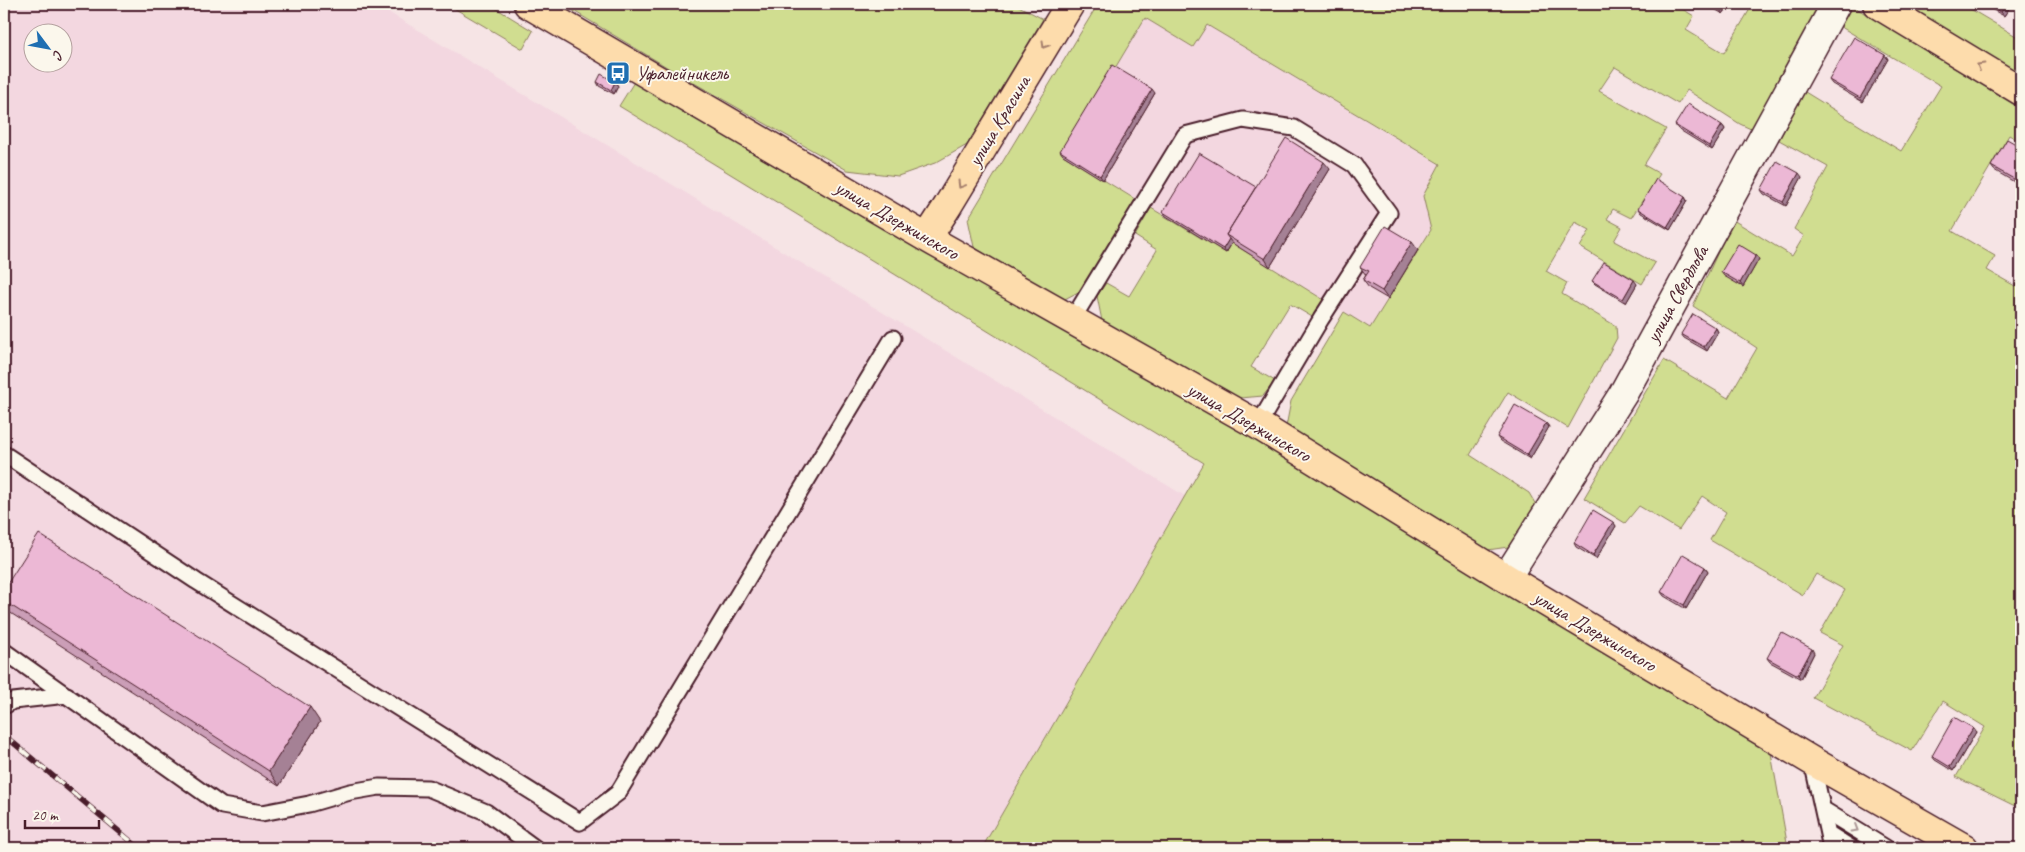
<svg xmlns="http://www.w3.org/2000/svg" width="2025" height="852" font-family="Caveat,sans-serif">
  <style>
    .built { fill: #f3d7e0; fill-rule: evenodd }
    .green { fill: #d0dd90; stroke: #8d7e5e }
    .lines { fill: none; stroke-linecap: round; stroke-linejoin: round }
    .lane-casing { stroke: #4a1f2b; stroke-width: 19 }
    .street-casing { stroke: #4a1f2b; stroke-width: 31 }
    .primary-casing { stroke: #4a1f2b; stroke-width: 31 }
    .lane { stroke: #fbf7ec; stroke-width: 15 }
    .street { stroke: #fbf7ec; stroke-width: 28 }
    .primary { stroke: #fddcac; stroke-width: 28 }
    .rail-casing { stroke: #4a1f2b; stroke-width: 5.5 }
    .rail { stroke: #fbf7ec; stroke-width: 4; stroke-dasharray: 11; stroke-linecap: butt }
    .wall { fill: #cb9eb7; stroke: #4a1f2b }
    .shaded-wall { fill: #a58195; stroke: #4a1f2b }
    .building { fill: #ecb8d5; stroke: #4a1f2b }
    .oneway { stroke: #a47e6c }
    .oneway2 { stroke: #ab9695 }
    .labels { text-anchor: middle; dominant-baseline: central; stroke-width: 4; stroke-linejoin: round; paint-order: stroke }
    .poi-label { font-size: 20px; fill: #4a1f2b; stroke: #fbf7ec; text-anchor: start }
    .street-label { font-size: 20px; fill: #4a1f2b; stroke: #fbf7ec }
  </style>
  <rect width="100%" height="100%" fill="#f6e4e5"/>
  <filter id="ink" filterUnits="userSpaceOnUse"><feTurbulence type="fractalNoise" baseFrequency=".02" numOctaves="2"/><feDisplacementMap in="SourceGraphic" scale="10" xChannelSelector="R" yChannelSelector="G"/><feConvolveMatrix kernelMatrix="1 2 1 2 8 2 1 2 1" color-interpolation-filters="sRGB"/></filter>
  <g filter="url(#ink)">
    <path class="built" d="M4 4H375L1185 496 982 848H4ZM32 32H62V62H32Z
      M1145 18 1193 47 1206 25 1440 165 1423 196 1431 229 1370 328 1232 243 1226 253 1063 155Z"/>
    <path class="green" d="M447 4H489L533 31 523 49Z
      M562 4H1015L1043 19 967 145 935 163 898 176 847 170 680 75Z
      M1098 4H1674L1694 16 1686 30 1724 53 1753 4H1824L1755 131 1740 124 1687 90 1678 104 1615 67 1599 91 1666 129 1644 165 1660 174 1631 218 1613 209 1607 219 1622 227 1614 241 1655 263 1642 284 1580 247 1590 230 1575 222 1546 271 1567 283 1562 294 1616 326 1617 338 1568 428 1508 392 1470 455 1529 493 1536 505 1508 547 1488 550 1286 427 1291 401 1344 312 1370 328 1431 230 1423 196 1440 164 1207 25 1193 47 1145 18 1063 155 1138 201 1084 289 1061 301 974 247 968 219Z
      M1903 4H1962L2021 39V75Z
      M1851 5 2021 109V142L2009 135 1952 231 1995 256 1987 270 2015 286 2021 276V800L2017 807 1956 777 1985 727 1943 701 1912 751 1813 698 1843 645 1820 633 1845 590 1816 574 1803 595 1710 540 1726 512 1702 496 1679 530 1639 506 1625 523 1584 498 1664 360 1728 398 1757 348 1693 306 1733 220 1792 256 1804 236 1794 229 1828 167 1779 140 1805 92 1901 151 1941 86 1841 27Z
      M634 82 1251 436 1771 753 1788 848H982L1204 463 619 106Z
      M1151 208 1226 253 1232 243 1324 300 1314 318 1290 304 1251 367 1275 381 1263 396 1229 399 1103 326 1097 296 1106 283 1129 296 1157 250 1135 236Z"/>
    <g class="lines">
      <g class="lane-casing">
        <path id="lane" d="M1072 320 1185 135 1243 120 1294 128 1354 165 1389 213 1321 319 1258 425
          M4 454 196 581 580 822 618 793 893 338
          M4 651 222 806 262 813 309 804 350 792 379 787 428 788 486 812 535 848
          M4 706 13 701 67 695
          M1812 761 1831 848
          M1824 810 1886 848
          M1829 834 1851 848"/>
      </g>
      <g class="street-casing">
        <path id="street" d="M1506 578 1623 394 1836 4"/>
      </g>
      <g class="primary-casing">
        <path id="primary" d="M528 4 927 238 1258 425 1506 578 1812 761 1964 848
          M1877 4 2021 91
          M927 238 947 207 1070 4"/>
      </g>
      <use href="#lane" class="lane"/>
      <use href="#street" class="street"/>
      <use href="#primary" class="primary"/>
      <g class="rail-casing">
        <path id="rail" d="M4 735 139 848"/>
      </g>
      <use href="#rail" class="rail"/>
    </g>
    <path class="wall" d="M1706 4H1730L1723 14Z
      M1982 4H2012L2004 16Z
      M1885 55 1888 59 1863 102 1832 84 1829 80Z
      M597 82H615L618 86 614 94 599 86Z
      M1155 93 1103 180 1063 155 1060 151Z
      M1675 125H1722L1725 129 1712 150 1678 129Z
      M2021 147V186L1994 170 1991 166Z
      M1330 169 1270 267 1232 243 1226 253 1166 216 1163 212 1256 187Z
      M1802 177 1786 206 1764 194 1761 190Z
      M1685 197 1687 201 1670 230 1641 213 1638 209Z
      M1418 250 1388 299 1369 288 1363 280 1366 275 1360 267Z
      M1756 255 1759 259 1743 287 1724 276 1721 272Z
      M1592 281 1637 284 1626 303 1595 284Z
      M1716 328 1718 332 1707 351 1684 338 1681 334Z
      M1546 423 1549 427 1530 459 1500 441 1497 437Z
      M1613 522 1616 526 1596 559 1576 547 1574 543Z
      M1705 567 1708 571 1686 609 1664 596 1661 592Z
      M4 589 320 722 279 786 9 612 4 605Z
      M1814 653 1801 679 1770 662 1767 658Z
      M1973 728 1976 732 1953 771 1935 760 1932 756Z"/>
    <path class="shaded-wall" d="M1724 4H1730L1723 14 1720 10Z
      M2006 4H2012L2004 16 2001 12Z
      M1885 55 1888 59 1863 102 1860 98Z
      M615 82 618 86 614 94 611 90Z
      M1152 89 1155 93 1103 180 1100 176Z
      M1722 125 1725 129 1712 150 1709 146Z
      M1324 162 1330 169 1270 267 1265 259Z
      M1799 173 1802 177 1786 206 1783 202Z
      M1685 197 1687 201 1670 230 1667 227Z
      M1229 239 1232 243 1226 253 1223 249Z
      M1412 242 1418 250 1388 299 1382 291Z
      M1756 255 1759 259 1743 287 1740 283Z
      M1634 280 1637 284 1626 303 1623 299Z
      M1716 328 1718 332 1707 351 1704 347Z
      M1546 423 1549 427 1530 459 1527 455Z
      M1613 522 1616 526 1596 559 1593 555Z
      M1705 567 1708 571 1686 609 1684 605Z
      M1812 649 1814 653 1801 679 1798 675Z
      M310 707 320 722 279 786 269 771Z
      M1973 728 1976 732 1953 771 1950 767Z"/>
    <path class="building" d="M1710 4H1724L1720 10Z
      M1986 4H2006L2001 12Z
      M1854 37 1885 55 1860 98 1829 80Z
      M1112 65 1152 89 1100 176 1060 151Z
      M601 74 615 82 611 90 597 82Z
      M1688 104 1722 125 1709 146 1675 125Z
      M1286 138 1324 162 1265 259 1226 235Z
      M2007 139 2021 147V183L1991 166Z
      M1199 153 1256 187 1226 235 1229 239 1223 249 1163 212Z
      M1777 161 1799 173 1783 202 1761 190Z
      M1656 179 1685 197 1667 227 1638 209Z
      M1385 226 1412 242 1382 291 1363 280 1369 271 1360 267Z
      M1738 244 1756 255 1740 283 1721 272Z
      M1604 262 1634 280 1623 299 1592 281Z
      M1693 314 1716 328 1704 347 1681 334Z
      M1515 405 1546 423 1527 455 1497 437Z
      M1593 510 1613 522 1593 555 1574 543Z
      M39 534 310 707 269 771 4 601V589Z
      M1683 554 1705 567 1684 605 1661 592Z
      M1781 632 1812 649 1798 675 1767 658Z
      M1954 717 1973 728 1950 767 1932 756Z
      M1897 841 1909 848H1893Z"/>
    <defs><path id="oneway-chevron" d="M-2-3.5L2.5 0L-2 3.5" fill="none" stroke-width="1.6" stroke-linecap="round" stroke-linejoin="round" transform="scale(1.25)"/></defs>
    <g class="oneway">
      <use href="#oneway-chevron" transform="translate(1045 45) rotate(121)"/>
      <use href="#oneway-chevron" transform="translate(1980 66) rotate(-149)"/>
      <use href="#oneway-chevron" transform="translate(961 185) rotate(121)"/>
    </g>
    <use class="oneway2" href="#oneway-chevron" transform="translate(1855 829) rotate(31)"/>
  </g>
  <defs>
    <g id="bus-square" transform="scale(1.25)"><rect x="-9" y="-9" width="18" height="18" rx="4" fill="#1f6fb2" stroke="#fbf7ec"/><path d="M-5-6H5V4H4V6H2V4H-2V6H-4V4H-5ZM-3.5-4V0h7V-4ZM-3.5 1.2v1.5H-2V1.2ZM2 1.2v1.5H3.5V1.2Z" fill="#fff"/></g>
  </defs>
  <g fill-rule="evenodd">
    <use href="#bus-square" x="618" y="73"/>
  </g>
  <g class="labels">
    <g class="poi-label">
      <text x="636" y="73">Уфалейникель</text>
    </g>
    <g class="street-label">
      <text transform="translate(999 121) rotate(-59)">улица Красина</text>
      <text transform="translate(897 220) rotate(30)">улица Дзержинского</text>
      <text transform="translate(1677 294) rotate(-61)">улица Свердлова</text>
      <text transform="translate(1249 422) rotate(30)">улица Дзержинского</text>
      <text transform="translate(1595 631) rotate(31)">улица Дзержинского</text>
    </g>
  </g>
  <rect width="2025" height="852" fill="none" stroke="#fbf7ec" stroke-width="20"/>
  <rect x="10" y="10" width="2005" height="832" fill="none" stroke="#4a1f2b" stroke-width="2" filter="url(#ink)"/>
  <g transform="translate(48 48) rotate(122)"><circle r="24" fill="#fbf7ec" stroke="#b4a19f"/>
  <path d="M0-4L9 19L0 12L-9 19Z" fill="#1f6fb2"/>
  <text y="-8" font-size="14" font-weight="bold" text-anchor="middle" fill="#4a1f2b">С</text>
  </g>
  <path d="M25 820v8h74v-8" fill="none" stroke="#4a1f2b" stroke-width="2.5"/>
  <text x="32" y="820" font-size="15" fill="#4a1f2b" stroke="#fbf7ec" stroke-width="4" paint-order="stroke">20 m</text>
</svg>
